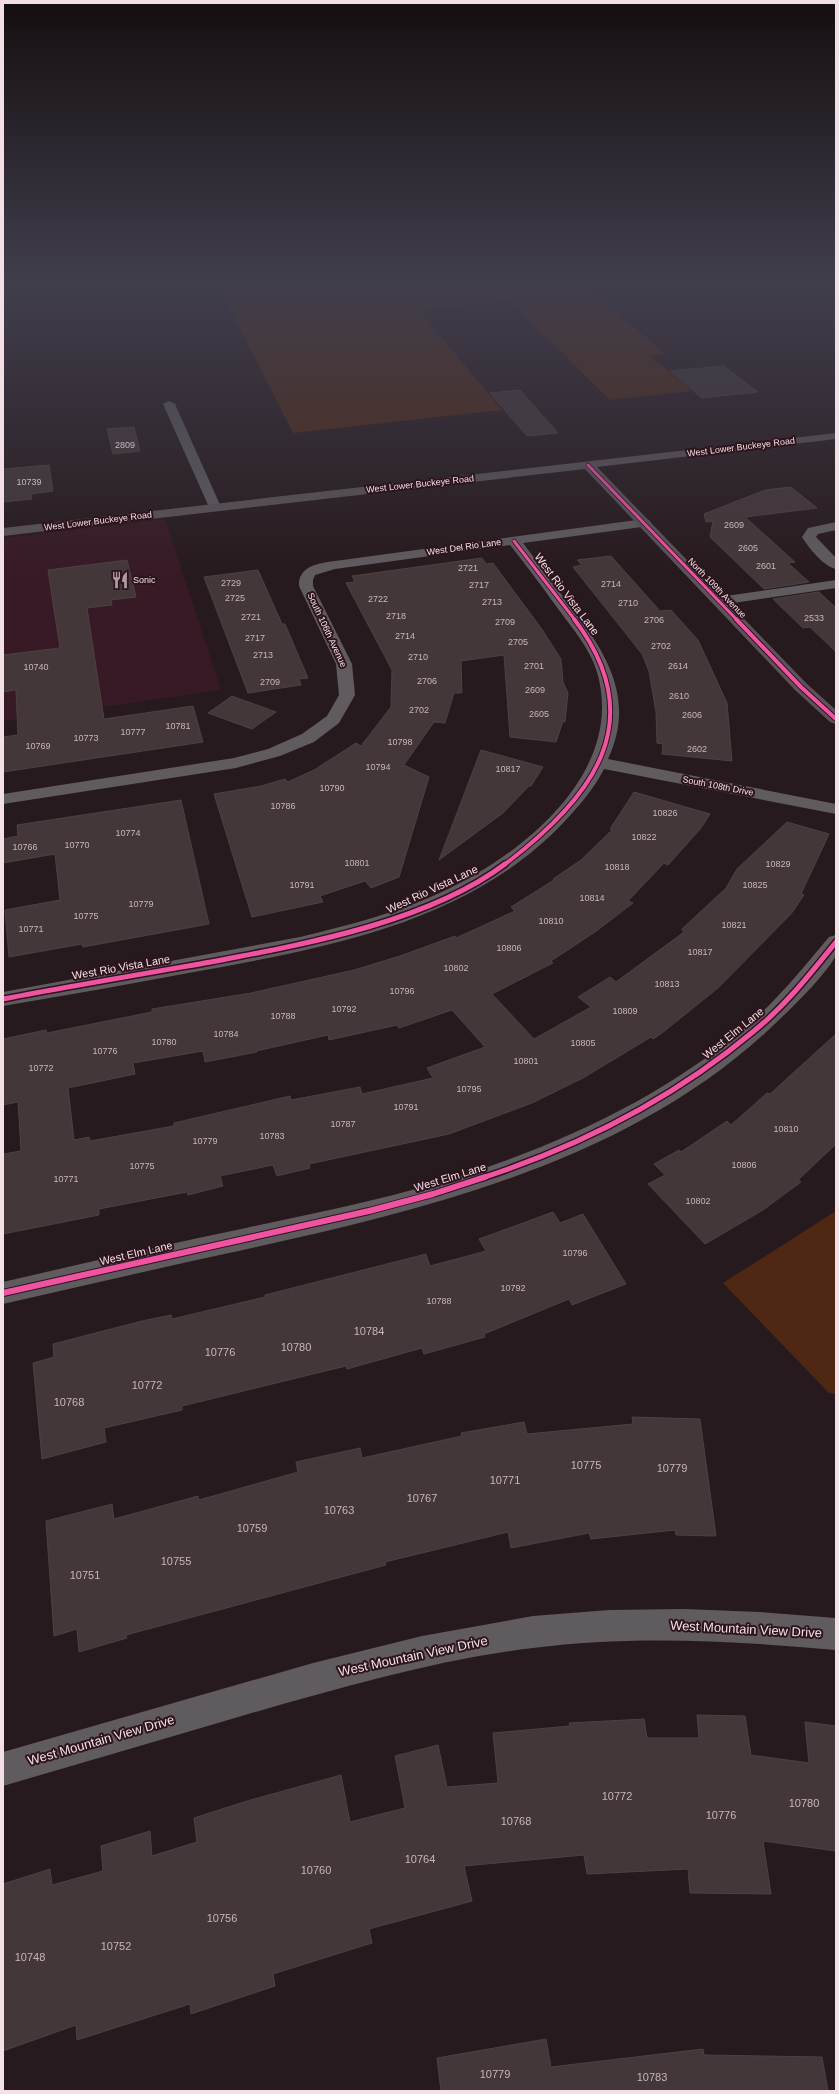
<svg xmlns="http://www.w3.org/2000/svg" width="839" height="2094" font-family="Helvetica,sans-serif">
  <style>
    .built { fill: #371a25 }
    .green { fill: #4f2813 }
    .building { fill: #433739; stroke: #4d4143; fill-rule: evenodd }
    .lines { fill: none; stroke-linecap: round; stroke-linejoin: round }
    .street { fill: #605b5f; fill-rule: evenodd }
    .secondary { fill: #5b5357; fill-rule: evenodd }
    .cycleway-far3-casing { stroke: #2d141d; stroke-width: 4.5 }
    .cycleway-far2-casing { stroke: #2d141d; stroke-width: 6 }
    .cycleway-far1-casing { stroke: #2d141d; stroke-width: 8 }
    .cycleway-casing { stroke: #2d141d; stroke-width: 8 }
    .cycleway-far3 { stroke: #f153a3; stroke-width: 3 }
    .cycleway-far2 { stroke: #f153a3; stroke-width: 4 }
    .cycleway-far1 { stroke: #f153a3; stroke-width: 5 }
    .cycleway { stroke: #f153a3; stroke-width: 6 }
    .labels { text-anchor: middle; dominant-baseline: central; stroke-width: 4; stroke-linejoin: round; paint-order: stroke }
    .number-label { font-size: 9px; fill: #c7b6bb }
    .far-street-label { font-size: 9px; fill: #f3e0e6; stroke: #2d141d }
    .far-poi-label { font-size: 9px; fill: #f3e0e6; stroke: #2d141d; text-anchor: start }
    .street-label { font-size: 11px; fill: #f3e0e6; stroke: #2d141d }
    .near-number-label { font-size: 11px; fill: #c7b6bb }
    .near-street-label { font-size: 13px; fill: #f3e0e6; stroke: #2d141d }
  </style>
  <rect width="100%" height="100%" fill="#271a1e"/>
  <path class="built" d="M165 519 221 690 3 721V538Z"/>
  <path class="green" d="M216 281H578L666 354 650 356 692 391 610 400 509 301 419 310 502 410 293 433Z
    M651 281H744L661 288Z
    M836 1211V1394L829 1393 723 1283Z"/>
  <path class="building" d="M724 366 758 392 702 398 670 371Z
    M520 390 558 433 527 436 490 393Z
    M134 427 140 451 113 454 107 429Z
    M49 465 53 491 31 494 32 499 3 502V469Z
    M791 487 817 508 745 517 795 562 788 563 809 582 764 589 710 537 713 521 706 522 704 514 765 490Z
    M611 556 660 611 671 610 698 640 727 703 732 761 662 754 663 744 657 743 656 712 649 671 642 654 573 567 582 565 577 560Z
    M482 558 486 564 493 563 541 628 561 659 563 682 568 693 565 722 563 721 556 742 510 737 504 655 461 661 462 693H454L445 723 434 722 404 765 429 777 399 877 371 888 365 881 320 896 323 902 252 917 214 794 261 786 285 779 288 782 314 770 356 743 361 746 391 707 392 670 346 583 355 582 352 576Z
    M127 560 136 597 111 600 112 605 87 608 104 719 193 706 203 742 3 772V737L18 735 16 690 3 692V655L60 648 48 570Z
    M258 570 282 624H285L308 678 299 679 301 685 248 693 204 577Z
    M819 592 836 608V652L810 627 803 628 773 599Z
    M232 696 276 712 252 729 208 713Z
    M481 750 543 767 531 786H529L503 813 439 860Z
    M634 792 710 814 701 828 668 865 664 863 628 901 633 903 595 932 551 961 553 963 492 994 534 1039 591 1007 578 997 610 977 616 982 684 932 682 929 726 888 737 869 787 822 829 834 801 894 804 895 791 914 718 988 662 1033 653 1039 651 1037 583 1078 532 1103 449 1134 309 1164 310 1168 277 1176 273 1165 220 1176 223 1186 188 1195 187 1192 99 1209V1215L3 1234V1154L21 1151 18 1102 3 1105V1039L46 1030 47 1033 152 1012V1009L251 993 354 970 400 956 455 936 456 938 515 911 511 907 554 880 553 879 581 860 612 830 610 829ZM452 1010 485 1047 427 1068 433 1078 362 1094 360 1087 291 1100 290 1096 174 1123V1126L90 1141 89 1137 74 1140 68 1088 135 1074 133 1063 203 1051 205 1062 257 1052 256 1051 328 1035 329 1040 397 1025 399 1028Z
    M181 800 209 924 83 947 82 944 9 957 5 910 60 900 55 854 3 863V839L18 836 17 825Z
    M836 1034V1144L798 1180 801 1182 763 1210 705 1244 648 1184 665 1175 654 1164 679 1150 681 1152 727 1121 731 1125 767 1093 770 1094Z
    M553 1212 560 1223 583 1214 626 1284 572 1305 569 1299 484 1334 485 1337 424 1354 422 1348 347 1369 346 1366 182 1406V1410L104 1428 106 1442 42 1459 33 1363 54 1357 53 1344 142 1321 171 1315 172 1319 265 1297V1295L426 1254 430 1266 486 1251 479 1239Z
    M632 1417 700 1419 716 1536 676 1535 675 1530 591 1539 589 1533 511 1548 508 1532 385 1562 386 1565 126 1635 127 1638 79 1652 77 1629 54 1636 46 1521 112 1504 114 1519 198 1496 199 1500 298 1472 296 1462 360 1448 362 1458 462 1436 461 1433 524 1422 527 1434 633 1424Z
    M697 1715 745 1716 751 1755 809 1763 805 1722 836 1726V1851L763 1841 771 1894 690 1893 688 1869 587 1874 584 1855 464 1866 472 1901 369 1929 372 1943 273 1974 275 1986 191 2014 190 2004 77 2040 76 2025 3 2051V1884L50 1869 52 1885 103 1871 101 1846 150 1831 152 1856 197 1842 194 1818 247 1801 341 1775 350 1822 405 1808 395 1756 438 1745 447 1787 498 1783 493 1733 570 1726 569 1723 644 1719 647 1738H699Z
    M546 2039 551 2067 703 2049 704 2055 822 2057 828 2091H441L437 2058Z"/>
  <g class="lines">
    <path class="street" d="M169 401 175 404 221 507 220 510 215 511 209 507 163 404Z
      M644 519 649 520 651 523 649 526 523 543C538 563 552 582 567 602 604 649 637 697 608 759L836 804V814L604 769C594 789 579 806 564 822 469 923 325 948 194 972 131 984 67 995 3 1006V992L300 937C349 925 398 913 444 891 523 854 626 772 597 672 589 646 571 627 556 606 541 585 526 565 510 545L335 569 315 575 313 580V586L352 664 355 695 339 723 314 742 280 756 236 768 3 804V794L234 758 268 749 302 734 327 716 339 695 336 664 299 586C298 566 319 563 335 561Z
      M836 522V530L818 534 816 537 836 558V569C823 566 809 548 802 537L808 528Z
      M836 580V588L719 605 714 604 712 601 714 598 719 597Z
      M836 935C836 941 837 949 836 954 833 967 792 1008 781 1018 638 1159 433 1208 243 1250 163 1267 83 1286 3 1304V1282C84 1263 165 1245 246 1228 301 1216 357 1205 412 1190 531 1158 653 1106 748 1025 778 999 803 968 829 937Z
      M684 1609 760 1612 836 1618V1650C735 1641 633 1635 533 1648 435 1660 340 1688 245 1715 165 1739 84 1762 3 1786V1752L313 1663 422 1636 533 1616 609 1610Z"/>
    <path class="secondary" d="M836 433V439L597 467 807 684 836 710V724L830 722 795 690 585 469 3 536V528Z"/>
    <g class="cycleway-far3-casing">
      <path id="cycleway-far3" d="M588 465 737 620
        M514 541 575 620"/>
    </g>
    <g class="cycleway-far2-casing">
      <path id="cycleway-far2" d="M736 619 801 687 836 719
        M504 865C591 799 653 722 574 619"/>
    </g>
    <g class="cycleway-far1-casing">
      <path id="cycleway-far1" d="M3 999C72 986 142 974 211 962 305 944 428 922 505 864
        M482 1178C580 1146 675 1097 754 1031 786 1005 811 973 836 942"/>
    </g>
    <g class="cycleway-casing">
      <path id="cycleway" d="M3 1293 369 1211 433 1194 485 1177"/>
    </g>
    <use href="#cycleway-far3" class="cycleway-far3"/>
    <use href="#cycleway-far2" class="cycleway-far2"/>
    <use href="#cycleway-far1" class="cycleway-far1"/>
    <use href="#cycleway" class="cycleway"/>
  </g>
  <linearGradient id="sky" x2="0" y2="1"><stop stop-color="#150e10"/><stop offset="0.49" stop-color="#413e4c"/><stop offset="1" stop-color="#413e4c" stop-opacity="0"/></linearGradient>
  <rect width="839" height="574" fill="url(#sky)"/>
  <defs>
    <g id="restaurant-bare" transform="scale(1.38)"><path d="M-5-6h1v4h1v-4h1v4h1v-4h1v5L-1.5 .5V6h-2V.5L-5-1ZM5-6V6H3V1.5H1.5Q1.5-4 5-6Z" fill="#ac9ba0" stroke="#2d141d" stroke-width="2.5" paint-order="stroke"/></g>
  </defs>
  <g fill-rule="evenodd">
    <use href="#restaurant-bare" x="120" y="580"/>
  </g>
  <g class="labels">
    <g class="number-label">
      <text x="125" y="445">2809</text>
      <text x="29" y="482">10739</text>
      <text x="734" y="525">2609</text>
      <text x="748" y="548">2605</text>
      <text x="766" y="566">2601</text>
      <text x="468" y="568">2721</text>
      <text x="231" y="583">2729</text>
      <text x="611" y="584">2714</text>
      <text x="479" y="585">2717</text>
      <text x="235" y="598">2725</text>
      <text x="378" y="599">2722</text>
      <text x="492" y="602">2713</text>
      <text x="628" y="603">2710</text>
      <text x="396" y="616">2718</text>
      <text x="251" y="617">2721</text>
      <text x="814" y="618">2533</text>
      <text x="654" y="620">2706</text>
      <text x="505" y="622">2709</text>
      <text x="405" y="636">2714</text>
      <text x="255" y="638">2717</text>
      <text x="518" y="642">2705</text>
      <text x="661" y="646">2702</text>
      <text x="263" y="655">2713</text>
      <text x="418" y="657">2710</text>
      <text x="534" y="666">2701</text>
      <text x="678" y="666">2614</text>
      <text x="36" y="667">10740</text>
      <text x="427" y="681">2706</text>
      <text x="270" y="682">2709</text>
      <text x="535" y="690">2609</text>
      <text x="679" y="696">2610</text>
      <text x="419" y="710">2702</text>
      <text x="539" y="714">2605</text>
      <text x="692" y="715">2606</text>
      <text x="178" y="726">10781</text>
      <text x="133" y="732">10777</text>
      <text x="86" y="738">10773</text>
      <text x="400" y="742">10798</text>
      <text x="38" y="746">10769</text>
      <text x="697" y="749">2602</text>
      <text x="378" y="767">10794</text>
      <text x="508" y="769">10817</text>
      <text x="332" y="788">10790</text>
      <text x="283" y="806">10786</text>
      <text x="665" y="813">10826</text>
      <text x="128" y="833">10774</text>
      <text x="644" y="837">10822</text>
      <text x="77" y="845">10770</text>
      <text x="25" y="847">10766</text>
      <text x="357" y="863">10801</text>
      <text x="778" y="864">10829</text>
      <text x="617" y="867">10818</text>
      <text x="302" y="885">10791</text>
      <text x="755" y="885">10825</text>
      <text x="592" y="898">10814</text>
      <text x="141" y="904">10779</text>
      <text x="86" y="916">10775</text>
      <text x="551" y="921">10810</text>
      <text x="734" y="925">10821</text>
      <text x="31" y="929">10771</text>
      <text x="509" y="948">10806</text>
      <text x="700" y="952">10817</text>
      <text x="456" y="968">10802</text>
      <text x="667" y="984">10813</text>
      <text x="402" y="991">10796</text>
      <text x="344" y="1009">10792</text>
      <text x="625" y="1011">10809</text>
      <text x="283" y="1016">10788</text>
      <text x="226" y="1034">10784</text>
      <text x="164" y="1042">10780</text>
      <text x="583" y="1043">10805</text>
      <text x="105" y="1051">10776</text>
      <text x="526" y="1061">10801</text>
      <text x="41" y="1068">10772</text>
      <text x="469" y="1089">10795</text>
      <text x="406" y="1107">10791</text>
      <text x="343" y="1124">10787</text>
      <text x="786" y="1129">10810</text>
      <text x="272" y="1136">10783</text>
      <text x="205" y="1141">10779</text>
      <text x="744" y="1165">10806</text>
      <text x="142" y="1166">10775</text>
      <text x="66" y="1179">10771</text>
      <text x="698" y="1201">10802</text>
      <text x="575" y="1253">10796</text>
      <text x="513" y="1288">10792</text>
      <text x="439" y="1301">10788</text>
    </g>
    <g class="far-street-label">
      <text transform="translate(741 447) rotate(-7)">West Lower Buckeye Road</text>
      <text transform="translate(420 484) rotate(-6)">West Lower Buckeye Road</text>
      <text transform="translate(98 521) rotate(-7)">West Lower Buckeye Road</text>
      <text transform="translate(464 547) rotate(-8)">West Del Rio Lane</text>
      <text transform="translate(717 588) rotate(46)">North 109th Avenue</text>
      <text transform="translate(327 630) rotate(65)">South 106th Avenue</text>
      <text transform="translate(718 786) rotate(11)">South 108th Drive</text>
    </g>
    <g class="far-poi-label">
      <text x="133" y="580">Sonic</text>
    </g>
    <g class="street-label">
      <text transform="translate(567 594) rotate(53)">West Rio Vista Lane</text>
      <text transform="translate(432 889) rotate(-25)">West Rio Vista Lane</text>
      <text transform="translate(121 967) rotate(-10)">West Rio Vista Lane</text>
      <text transform="translate(733 1033) rotate(-39)">West Elm Lane</text>
      <text transform="translate(450 1177) rotate(-17)">West Elm Lane</text>
      <text transform="translate(136 1253) rotate(-13)">West Elm Lane</text>
    </g>
    <g class="near-number-label">
      <text x="369" y="1331">10784</text>
      <text x="296" y="1347">10780</text>
      <text x="220" y="1352">10776</text>
      <text x="147" y="1385">10772</text>
      <text x="69" y="1402">10768</text>
      <text x="586" y="1465">10775</text>
      <text x="672" y="1468">10779</text>
      <text x="505" y="1480">10771</text>
      <text x="422" y="1498">10767</text>
      <text x="339" y="1510">10763</text>
      <text x="252" y="1528">10759</text>
      <text x="176" y="1561">10755</text>
      <text x="85" y="1575">10751</text>
      <text x="617" y="1796">10772</text>
      <text x="804" y="1803">10780</text>
      <text x="721" y="1815">10776</text>
      <text x="516" y="1821">10768</text>
      <text x="420" y="1859">10764</text>
      <text x="316" y="1870">10760</text>
      <text x="222" y="1918">10756</text>
      <text x="116" y="1946">10752</text>
      <text x="30" y="1957">10748</text>
      <text x="495" y="2074">10779</text>
      <text x="652" y="2077">10783</text>
    </g>
    <g class="near-street-label">
      <text transform="translate(746 1629) rotate(3)">West Mountain View Drive</text>
      <text transform="translate(413 1656) rotate(-12)">West Mountain View Drive</text>
      <text transform="translate(101 1740) rotate(-16)">West Mountain View Drive</text>
    </g>
  </g>
  <rect width="839" height="2094" fill="none" stroke="#f3e0e6" stroke-width="8"/>
</svg>
